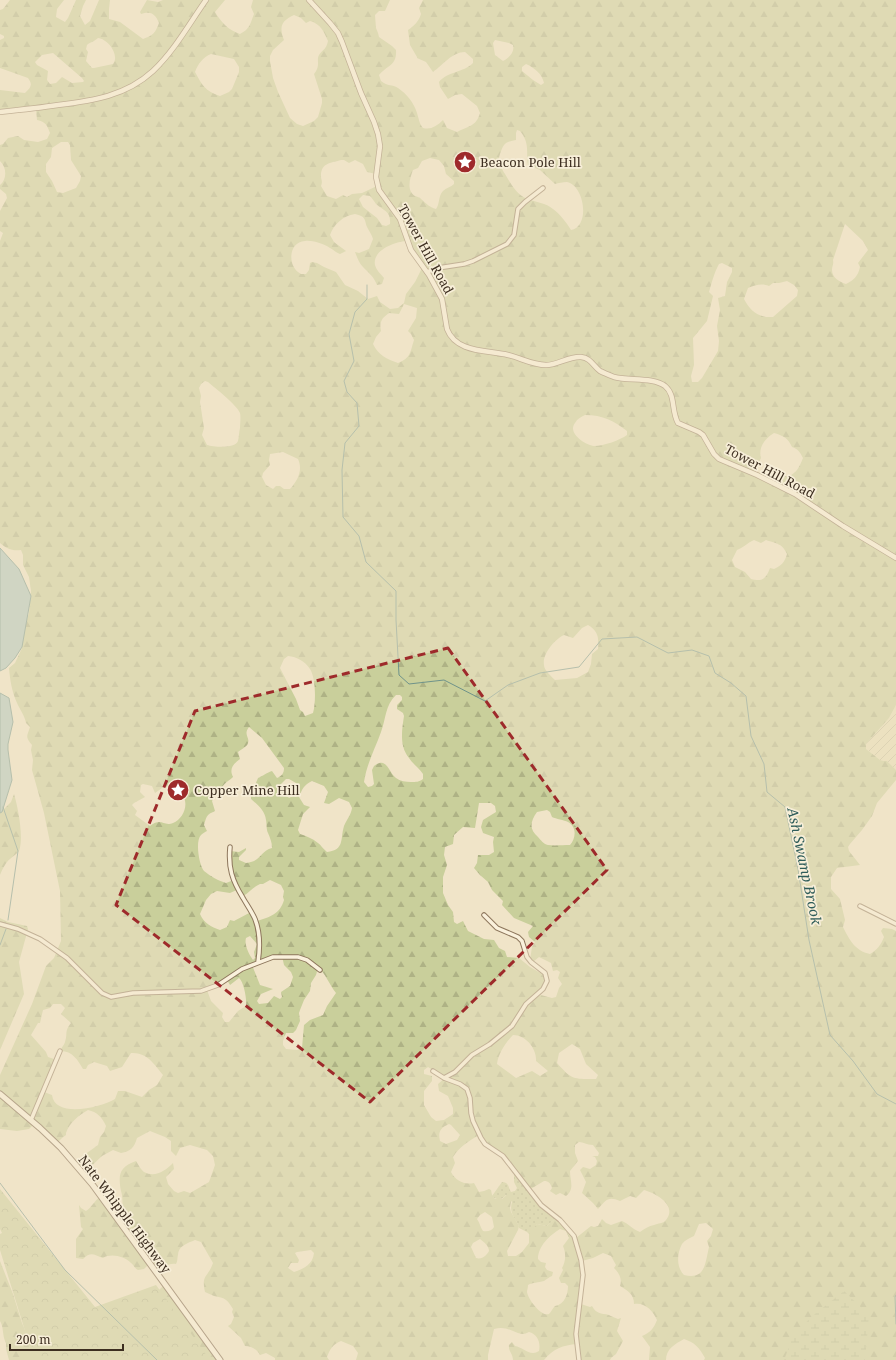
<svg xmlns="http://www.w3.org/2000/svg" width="896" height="1360" font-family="'Noto Serif',serif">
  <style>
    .farmland { fill: url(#farmland-furrows) }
    .grass { fill: url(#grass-dots) }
    .forest { fill: url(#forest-firs); fill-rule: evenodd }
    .wetland { fill: url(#wetland-marsh) }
    .park { fill: url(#park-crowns) }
    .water { fill: #a9c4bc; stroke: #6f938a }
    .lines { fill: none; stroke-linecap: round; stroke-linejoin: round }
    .stream { stroke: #6f938a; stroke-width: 1 }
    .minor-casing { stroke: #8d765c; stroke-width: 5.5 }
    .tertiary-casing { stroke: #8d765c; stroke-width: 6 }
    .secondary-casing { stroke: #6f573f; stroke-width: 7 }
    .minor { stroke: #faf1dc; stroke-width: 3.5 }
    .tertiary { stroke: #faf1dc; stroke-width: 4.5 }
    .secondary { stroke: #faf1dc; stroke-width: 5 }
    .marked { fill: none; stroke: #9e2a2b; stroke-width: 3; stroke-dasharray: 8 5; stroke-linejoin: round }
    .labels { text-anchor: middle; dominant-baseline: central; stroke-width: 3.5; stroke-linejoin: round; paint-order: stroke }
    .poi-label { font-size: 13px; fill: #3d2e20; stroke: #f7eed8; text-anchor: start }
    .street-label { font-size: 13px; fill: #3d2e20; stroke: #f7eed8 }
    .water-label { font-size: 14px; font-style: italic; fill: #2f5d5a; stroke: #f7eed8 }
  </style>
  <defs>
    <pattern id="farmland-furrows" width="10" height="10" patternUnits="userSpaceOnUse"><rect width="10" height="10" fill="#e6deb5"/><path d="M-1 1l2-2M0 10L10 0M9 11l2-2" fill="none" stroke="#c6bf9b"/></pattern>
    <pattern id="grass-dots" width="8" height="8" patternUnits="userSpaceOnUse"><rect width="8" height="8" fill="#c9cf9b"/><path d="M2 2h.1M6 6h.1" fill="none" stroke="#aeb285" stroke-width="1.8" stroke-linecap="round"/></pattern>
    <pattern id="forest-firs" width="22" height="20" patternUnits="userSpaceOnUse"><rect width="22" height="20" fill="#c9cf9b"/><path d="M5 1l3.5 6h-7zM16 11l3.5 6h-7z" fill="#aeb285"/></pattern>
    <pattern id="wetland-marsh" width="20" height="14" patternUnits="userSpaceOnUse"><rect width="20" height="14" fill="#c9cf9b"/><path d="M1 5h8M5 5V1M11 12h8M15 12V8" fill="none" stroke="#aeb285"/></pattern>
    <pattern id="park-crowns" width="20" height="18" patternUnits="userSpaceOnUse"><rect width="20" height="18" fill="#c9cf9b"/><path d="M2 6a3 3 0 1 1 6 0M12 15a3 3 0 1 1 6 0" fill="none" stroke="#aeb285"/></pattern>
  </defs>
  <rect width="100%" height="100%" fill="#f0e4c8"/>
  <path class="farmland" d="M896 705V770L887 761H882L880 760 866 749V744L889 718Z"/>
  <path class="grass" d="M516 1173 539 1202 557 1217 547 1226 537 1224 530 1235 527 1232 519 1228V1226C514 1217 509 1212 512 1202L506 1195C502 1200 497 1201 492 1196L502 1182C509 1182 508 1187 511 1192L515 1191 517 1188 514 1182V1175Z"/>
  <path class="forest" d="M10 0H64L57 9 56 17 65 22 68 18 76 0H86L83 6 80 16 85 25 90 21 99 0H110L109 9V19L120 22 143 39C154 35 155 33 159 23 155 13 150 11 141 14L140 12 147 0 158 2 163 0H225L215 12C221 22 228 30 240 34 250 29 250 24 254 14L251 7 253 0H390L385 11H379L375 15 376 28 378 33 379 37 392 46 396 50C397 66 387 65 379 75L381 81C388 87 392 84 398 88 407 94 414 103 417 113 419 119 419 123 423 128 431 130 437 126 443 120L447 128 457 132C468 126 476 127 480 113L477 106 462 94 455 95 448 99 440 87 439 82C448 71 463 73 473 63V59L465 52C452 52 443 65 433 72L426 62 417 58V57L410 45 408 30C414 26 419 21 421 14L419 8 423 0H896V705L889 718 866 744V749L880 760 883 761H887L896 770V780L877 803 872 816 862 830 850 844 848 847 849 851 860 865 837 868 831 877V889L840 899 845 920 843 927C849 939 855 951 870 954 877 950 881 945 884 937L881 931 883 928 892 929 896 931V1360H704L705 1358C699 1347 695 1343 684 1339 675 1344 666 1349 666 1360H649L650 1347 642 1336C650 1333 654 1328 657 1320 653 1311 645 1302 634 1304 634 1294 628 1291 620 1286 622 1279 620 1274 614 1268L616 1265 611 1256 603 1253 593 1258 582 1261 581 1304 590 1307 592 1306C596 1314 601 1313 609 1315 611 1316 615 1318 618 1319L621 1318 617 1331 623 1341 616 1354 611 1358 610 1360H579L577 1344C563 1345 553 1349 544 1360H513C513 1354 508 1351 509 1345L512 1342 515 1346C523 1347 530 1357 539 1351 541 1342 537 1334 529 1332 517 1339 511 1324 494 1329L488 1355V1360H356L358 1353 353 1346 341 1341C333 1344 330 1349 327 1357L329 1360H275V1358L266 1353 260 1355C257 1349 251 1346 245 1346L241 1338 228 1326 231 1324 234 1317 232 1312 233 1309C227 1299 225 1298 214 1296 211 1295 208 1293 205 1292 201 1274 208 1278 213 1263L201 1242 195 1240C188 1243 178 1246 178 1255 177 1259 178 1260 176 1264 168 1263 162 1267 155 1272L149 1264 144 1269 138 1270C134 1268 134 1265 131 1263 124 1256 111 1253 103 1258 94 1255 91 1251 83 1259L76 1258V1239L83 1229 81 1227 79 1205 81 1208 86 1211C92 1207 94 1201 100 1197L114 1215 123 1207C122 1202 123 1197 121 1191 118 1175 119 1167 136 1161 138 1164 141 1170 144 1172 155 1178 165 1171 173 1163L174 1169 166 1177 168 1184 174 1191 178 1193 184 1191 190 1193 209 1182 215 1165 213 1156 207 1150 190 1145 180 1148 176 1156 171 1151V1141L165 1137 150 1131 137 1138C134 1148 131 1151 121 1153L113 1150 102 1156 83 1174 73 1163 98 1145 100 1137 104 1132 106 1126C102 1117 97 1112 88 1110 78 1116 70 1122 66 1133V1135L62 1138 56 1144 34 1124 29 1129 17 1131 0 1129V1075L32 1004 46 966 54 958 61 941 60 891 44 813 32 770 33 760 31 750 32 745C25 736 27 737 30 727L26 723C25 716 20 710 17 703 12 692 10 680 9 668L15 663 22 648V635L29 613 31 591 29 577 23 565V555L21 550C12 551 7 549 0 543V241L3 233 0 231V211L7 198 6 194 0 189V185C7 179 7 168 0 161V145L3 144 8 138 18 136 24 140 38 142 47 139 50 133C47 125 46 122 37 120L36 109 0 112V90L25 93C31 87 33 85 28 78L0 68V40L4 38V36L0 34V10L3 9ZM294 15 301 18 306 23 310 21C321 24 324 32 328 41 326 50 323 49 319 55 316 61 321 65 314 74L322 99V103L318 117 314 121 303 126 297 124 290 118 278 92 273 78 270 61V56L273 50 284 40C279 27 281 21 294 15ZM98 38C108 39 120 55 113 64L94 68H92L86 61 88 52 86 49 87 45C90 42 94 42 98 38ZM495 40 509 43 513 45C515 52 509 58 503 61L495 55 493 43ZM53 53 82 78 84 81 83 82 72 83 62 77 56 83 50 84 47 80 48 71 37 65 35 62 42 55ZM211 54 234 59 239 67V72L232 89 229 92 220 96C205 91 202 85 195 72 198 64 203 57 211 54ZM526 64C535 68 542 74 544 83L541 85 533 80 522 71V67ZM517 130 520 131C530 143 526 152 528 165L540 170 555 184C558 183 563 182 567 182 584 185 591 226 571 230 566 222 560 214 553 209 546 203 536 202 527 199 516 194 511 184 505 174 501 167 497 162 500 154 504 143 505 142 516 140V133ZM61 142H68L70 145 71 160 81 176 80 181 76 188 63 193 57 192 52 181 46 172V164L51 157 52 148ZM430 158 439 160 444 166 446 174 454 181V184C451 187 446 188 443 191 438 196 440 204 436 209 429 207 427 204 421 199 420 197 417 197 415 196 406 190 410 178 413 170L418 168 422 161ZM341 160H344L349 163 355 160 363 164 367 172 376 174 377 186 362 193 352 194 347 197 343 195 336 199 327 196 321 186C323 181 321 180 321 176 321 162 332 163 341 160ZM363 195 370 196C372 198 374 201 376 204 384 211 391 211 390 224L386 226 382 225 377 218 363 207 359 199ZM355 214C366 217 364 218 367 227 369 231 372 235 373 239L369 249 359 253 355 252C357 257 359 263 363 267 369 273 374 277 377 285L382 284 384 278C381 274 376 270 375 265 372 250 396 241 408 241L421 262V270L415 282 406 294 404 303 398 308 390 309 380 302 377 296 368 299 358 291 345 285 336 272 324 267 317 263 312 262 310 263 309 270 306 274H301C287 267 288 242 305 241 312 240 324 244 330 248 334 250 335 252 340 254L346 251 334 242 330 235C334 224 343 216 355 214ZM845 224 863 241 868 250 858 263 860 267C858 276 854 280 846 284 840 282 832 278 832 270 832 266 834 264 833 260ZM722 263 732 268V272L727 282 725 296 718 298 720 310 717 326 719 341 718 351 702 378 698 382H692L691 376 694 365 693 338 707 321 713 296 709 292C712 282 714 273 719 264ZM787 281 794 285 798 290 797 296 773 317C759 318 750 311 744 299L748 288C756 285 761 283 769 286L773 283H779ZM404 304 417 308 416 318 408 331 411 334 414 340C410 352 411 358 398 363 387 359 378 355 373 344L376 337 381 331C379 322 382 318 389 313L399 314ZM205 381 208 382C215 388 237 405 240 413 241 417 240 424 240 428 239 432 239 437 238 441 235 449 214 447 207 445L202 435 204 428 200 402 201 396 199 388 201 384ZM585 415C603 415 614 421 627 431V435C620 440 604 446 594 446 585 445 567 433 575 423 577 419 581 417 585 415ZM774 433C784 436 788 438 792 447 798 449 800 452 803 458 799 468 797 472 788 477L780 474 775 483 754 472 761 458C758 448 765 438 774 433ZM283 452 298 459C303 470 298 480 290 489H284L280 486H276L273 489 266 485 262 477 263 473 270 465 269 460 270 454ZM754 540 761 543 766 540C777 544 782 543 787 554 785 562 781 566 774 569L770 568C766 579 762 582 751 579L745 572 735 567 732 560 737 550C743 548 747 543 754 540ZM588 625C598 631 599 637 598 649L592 654 591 664 588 672 577 678 555 680C551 676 544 670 544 665 542 654 555 639 564 635L573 638 582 628ZM288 656C297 657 305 661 310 669 316 678 316 703 313 713L305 716 303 712 300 710 296 699 280 668 284 659ZM396 695H400L402 697V700L397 705V709L403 713 404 716C402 730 399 746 409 758 413 764 419 768 423 774V779C419 782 416 782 411 782 406 782 400 781 396 778 388 772 387 756 374 766L372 770 374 784 372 786 368 787 364 782C367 763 375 749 381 732 386 719 385 705 396 695ZM249 727 262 738 284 768C284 773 282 776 277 778L272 771C266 773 263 776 258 778L251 795V799C258 805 265 811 266 820 267 824 266 829 268 833 270 838 272 842 272 848 260 851 261 862 246 863L239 860V857L246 850V848L239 852 230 851 231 869 234 880 226 883C219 881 210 876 204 871 199 865 195 841 201 835 203 833 205 832 207 831L204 825C207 816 206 815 215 811L212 801 215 796 221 795C220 784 227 783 233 777 229 769 233 764 240 759L238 752C241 749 247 747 248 743 250 737 243 735 249 727ZM286 779H289L296 783C297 790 295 795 289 798L281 789V784ZM312 781 324 786 328 792 324 803 329 804 339 798 349 802 352 808C351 815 347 819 344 826 340 839 345 850 327 852 323 849 321 845 318 843 312 838 306 836 300 834L298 830 303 814 310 807 304 805 299 797C302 789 304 785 312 781ZM143 784 152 786 155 793 165 786C171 788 179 790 183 796 189 805 183 819 173 823 163 827 162 817 150 826L135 815 137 811 132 805 134 803 145 797 140 792 141 785ZM479 803H491L495 806 496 812 483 820 481 827 483 833 494 837 493 842 494 852 489 855H478L477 863 474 868 480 875 488 882 492 890 503 901 502 905 514 918 533 926 528 932 529 937 535 942 532 947 530 960 533 962 539 957 551 963 553 971 557 970 560 972 558 978 562 984 559 988 556 997 552 998 541 995 533 999C538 991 547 985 544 975L530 967 519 958 507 957 505 951 499 948 494 940 484 939 468 931 463 921 457 924 454 922 453 912 448 905 443 893V877L447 865 444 855 445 847 453 844 454 835 463 827 475 828ZM547 810 550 812 552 817C556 819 564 820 568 822 577 827 576 838 570 845 563 845 554 846 548 845 543 844 541 840 538 837 529 829 530 822 537 812ZM270 880 281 885 284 891 283 897 284 900C280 914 270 917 257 921L251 912 234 921 230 920 227 927 220 930C211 927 204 923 200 914L206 900 211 894 217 891 230 893 239 889 243 896C250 892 253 887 260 884H263ZM250 936 257 944 254 952 255 958 253 960C249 954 244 945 246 938ZM282 956 284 965 291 972 293 977 290 986 281 992 282 997 280 999 274 996 268 1003 259 1004 257 1001 261 994 273 989 260 985 252 965ZM318 968C325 972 330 986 336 993L327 1006 323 1015 310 1020 304 1025 302 1048 297 1050 286 1049 283 1045V1041L286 1033H293L296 1030 300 1021 299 1013 300 1010 304 1000 310 991 311 983 316 975ZM239 978C244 982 247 1000 246 1006L238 1011 229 1022H225L222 1017 223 1013 211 1001 207 990 227 980 230 985ZM53 1004H61L65 1008 61 1014 71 1023C64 1032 68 1033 65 1042 64 1046 61 1047 61 1051 72 1051 78 1060 83 1069H86L88 1065 94 1062 107 1066 110 1071 122 1067 131 1053C147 1052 154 1064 163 1075L157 1085 149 1090 142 1097 125 1091H118L115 1099C102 1107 55 1119 52 1095L44 1092 57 1060 48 1057 46 1052 31 1035 38 1023H40L43 1010 50 1008ZM513 1035C526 1035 537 1049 536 1061L548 1071 540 1076 532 1071 516 1078 497 1064C498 1054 506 1042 513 1035ZM572 1044 580 1049 586 1064 598 1075 596 1079C573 1079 572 1080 557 1063L559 1053ZM428 1067 445 1078 438 1084 439 1091 448 1096 453 1108V1114L444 1120 436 1121 431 1117 424 1105V1091L432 1081V1076L424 1074V1070ZM449 1124 451 1125 460 1135 457 1140 446 1144 440 1141C438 1132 440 1128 449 1124ZM479 1135 484 1143 509 1163 529 1190 544 1181C549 1181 550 1183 552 1188L550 1191 556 1195 560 1193 566 1196C575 1189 570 1181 570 1171L578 1161 575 1153V1145L579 1142C584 1142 586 1145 593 1145L599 1153 598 1156H592L595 1157 597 1161 596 1165 590 1169 583 1167 580 1170 586 1182 582 1193 593 1203 598 1209C606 1200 608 1196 620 1201L630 1196 636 1198 644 1190C655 1193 678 1205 666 1220 663 1224 658 1223 654 1225 649 1226 644 1229 640 1232 632 1229 629 1224 622 1221L611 1225 606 1223 602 1219 598 1226 594 1227 591 1226 576 1238 557 1217 547 1226 537 1224 529 1234V1243L522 1252 516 1256H508L507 1251 518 1230 519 1226 511 1212 510 1208 512 1196 508 1194 502 1199H495L492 1195 491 1190 489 1189 484 1191 479 1192 474 1183C464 1185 456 1181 451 1172L455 1163 453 1157C459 1147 469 1141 479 1135ZM485 1212 492 1217 494 1227C492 1231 487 1232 483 1231 480 1227 480 1223 477 1219L480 1215ZM706 1223 713 1229 711 1236 707 1241 709 1247C705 1263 706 1280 684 1275 676 1267 677 1253 682 1244 685 1240 690 1238 694 1236L699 1224ZM560 1229 566 1231 569 1238 563 1246C566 1253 566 1261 562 1268L563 1270 559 1278 561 1283H565L568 1286C568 1294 565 1304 555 1306 553 1308 551 1312 549 1314 541 1317 528 1299 527 1292 527 1290 528 1288 528 1285 533 1282 538 1283 544 1281 547 1279 549 1277 552 1276L553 1272 547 1270 545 1267 546 1263 541 1262 538 1259C538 1246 550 1235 560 1229ZM480 1239C484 1242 489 1246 489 1251 487 1255 482 1260 476 1258L471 1247 473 1243ZM311 1250 314 1253C313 1264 304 1269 294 1272L288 1268 291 1263H298L299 1260 295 1253 297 1252Z
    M14 794C18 807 24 838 19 851 17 854 13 856 10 859 6 862 2 870 0 875V813L11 802Z
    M0 918 8 922 27 926 28 929 19 962 24 994 0 1050Z
    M0 1261 13 1294 22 1323 27 1335 29 1347 32 1357V1360H9L6 1349V1343C2 1336 4 1327 0 1321Z
    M164 1285 219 1360H183L158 1291Z"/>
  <path class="wetland" d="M844 1291 869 1315 865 1360H784L792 1339 810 1318Z"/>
  <path class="park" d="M0 1189 95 1307 156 1285 210 1360H32L26 1334 0 1250V1234L2 1233 0 1229Z"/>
  <path class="water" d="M0 548 19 569 31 596 22 647 15 658 6 668 0 671Z
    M0 693 9 698 13 722 8 744V750L12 780 2 812 0 813Z"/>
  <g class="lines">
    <path class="stream" d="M367 285V299L355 312 349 334 354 361 344 381 347 392 357 403 359 426 345 443 342 470 343 517 359 536 366 562 396 591V620L399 675 409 684 444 680 485 701 508 685 540 673 579 667 602 639 637 637 668 653 692 650 709 656 715 673 731 683 746 696 751 736 764 764 767 792 785 807 798 869 809 940 830 1035 853 1061 877 1094 896 1104
      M3 807 18 851 8 920
      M0 945 6 929
      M0 1183 65 1270 157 1360
      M896 1295 895 1297 896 1324"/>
    <g class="minor-casing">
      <path id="minor" d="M427 272 438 268 464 264 473 261 507 244 514 235 518 209 525 202 543 188
        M230 847C228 868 232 880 243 898 247 905 252 912 255 919 260 932 260 949 258 962
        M860 906 896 924
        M0 924 18 929 40 939 67 958 102 993 111 997 133 993 201 991 218 985 242 969 273 957H298L307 960 320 970
        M433 1071 444 1078 460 1084 467 1089 470 1098 471 1113 473 1121 481 1138 485 1144 503 1156 541 1205 560 1220 574 1236 581 1260 583 1275 576 1334 579 1360
        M444 1078 455 1072 472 1055 490 1044 512 1026 526 1004 543 989 547 981 545 973 531 962 527 957 522 941 518 937 497 928 484 915
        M31 1120 60 1051"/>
    </g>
    <g class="tertiary-casing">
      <path id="tertiary" d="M309 0 330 23 338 33 342 42 361 93 374 122 378 134 380 146 376 177 379 190 400 219 411 250 429 275 442 299 447 329C456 353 487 350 508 355 521 358 532 365 546 365 558 365 569 356 581 357 591 358 593 366 600 371 604 373 609 375 614 377 629 381 653 377 665 386 676 395 671 411 678 423L699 432 703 435 714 454 719 459 757 475 795 494 843 526 896 558
        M0 112C19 110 38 108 58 105 92 101 126 96 153 71 175 50 189 24 206 0"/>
    </g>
    <g class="secondary-casing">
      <path id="secondary" d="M0 1094 40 1128 61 1148 92 1184 220 1360"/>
    </g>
    <use href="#minor" class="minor"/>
    <use href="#tertiary" class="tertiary"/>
    <use href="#secondary" class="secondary"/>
  </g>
  <path d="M0 0H896V1360H0ZM448 648 607 870 370 1102 116 905 195 711Z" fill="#f0e4c8" fill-opacity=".55" fill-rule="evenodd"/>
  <path class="marked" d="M448 648 607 870 370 1102 116 905 195 711Z"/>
  <defs>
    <g id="sight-disc" transform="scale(1.15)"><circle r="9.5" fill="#9e2a2b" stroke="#f7eed8"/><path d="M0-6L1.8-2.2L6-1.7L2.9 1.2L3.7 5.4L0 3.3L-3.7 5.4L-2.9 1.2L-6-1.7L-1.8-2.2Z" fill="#fff"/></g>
  </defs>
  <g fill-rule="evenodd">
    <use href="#sight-disc" x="465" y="162"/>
    <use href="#sight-disc" x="178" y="790"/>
  </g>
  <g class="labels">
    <g class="poi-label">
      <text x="480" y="162">Beacon Pole Hill</text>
      <text x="194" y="790">Copper Mine Hill</text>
    </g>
    <g class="street-label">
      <text transform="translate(426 249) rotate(61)">Tower Hill Road</text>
      <text transform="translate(770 471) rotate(28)">Tower Hill Road</text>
      <text transform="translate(125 1214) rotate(53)">Nate Whipple Highway</text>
    </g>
    <g class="water-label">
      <text transform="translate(805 866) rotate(78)">Ash Swamp Brook</text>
    </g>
  </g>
  <path d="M10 1344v6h113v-6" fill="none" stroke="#3d2e20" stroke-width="2"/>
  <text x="16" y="1344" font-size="12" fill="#3d2e20" stroke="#f7eed8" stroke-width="3" paint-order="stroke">200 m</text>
</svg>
